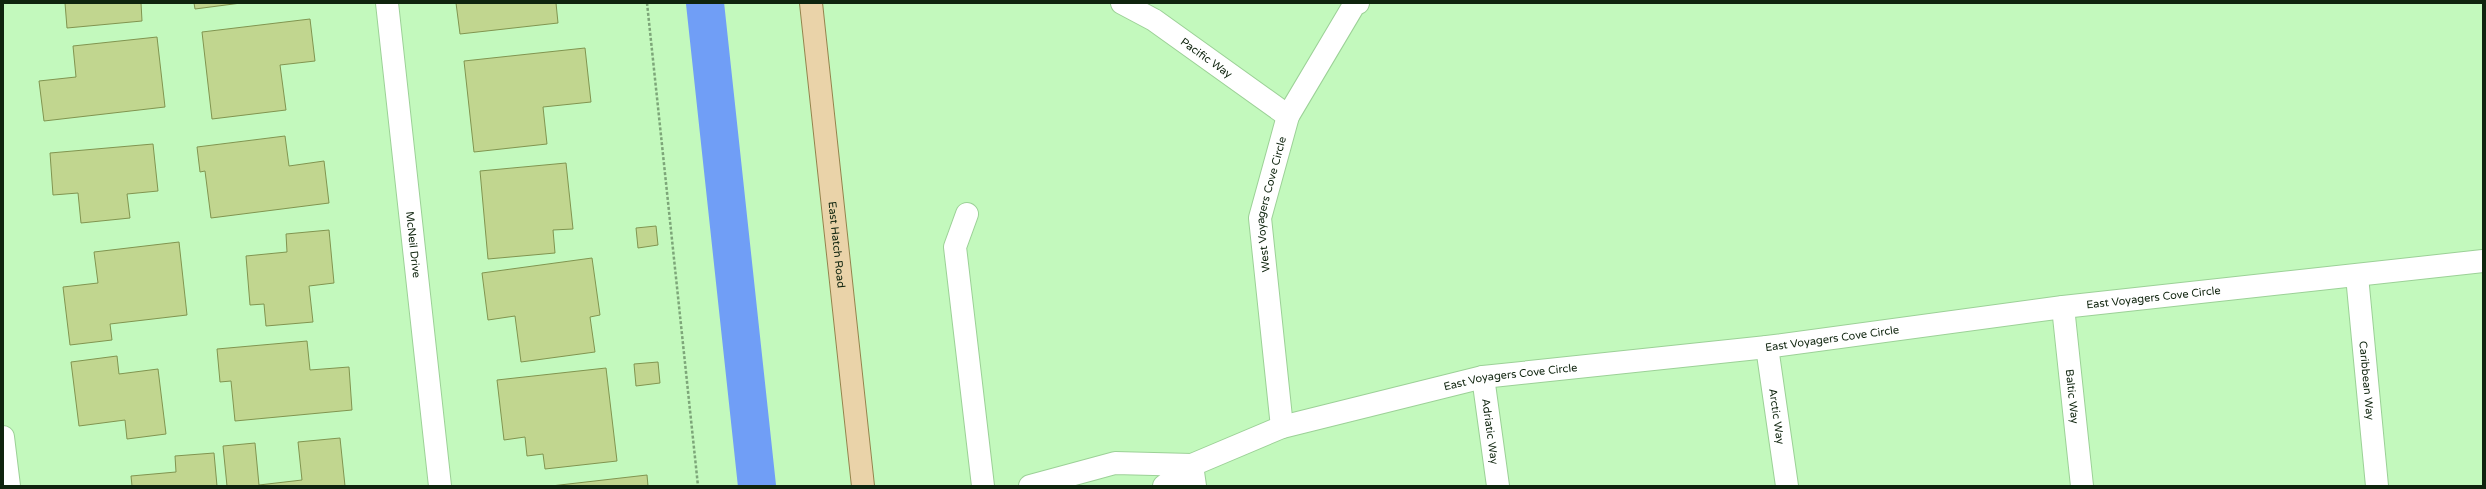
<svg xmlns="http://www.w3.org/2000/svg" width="2486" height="489" font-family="'Varela Round',sans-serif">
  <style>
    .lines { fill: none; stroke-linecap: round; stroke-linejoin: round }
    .canal { stroke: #709ef6; stroke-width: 38 }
    .building { fill: #c1d68f; stroke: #819550 }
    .street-casing { stroke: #9cd197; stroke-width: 24 }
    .primary-casing { stroke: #94834d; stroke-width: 24 }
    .path { stroke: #7da679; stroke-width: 2.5; stroke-dasharray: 3 2; stroke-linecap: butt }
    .street { stroke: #fff; stroke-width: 22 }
    .primary { stroke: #ead3a9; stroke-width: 22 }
    .labels { text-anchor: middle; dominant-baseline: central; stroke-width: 3; stroke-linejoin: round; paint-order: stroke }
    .street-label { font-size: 11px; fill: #0f240e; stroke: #c3f9bd }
  </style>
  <rect width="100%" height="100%" fill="#c3f9bd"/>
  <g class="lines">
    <path class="canal" d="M705 3 757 486"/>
  </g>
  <path class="building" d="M65 3H141L142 21 67 28Z
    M194 3H241L195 9Z
    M456 3H556L558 23 460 34Z
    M310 19 315 61 280 65 286 110 212 119 202 32Z
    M157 37 165 107 44 121 39 81 76 77 73 46Z
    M585 48 591 102 543 107 547 144 474 152 464 61Z
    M285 136 289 166 324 161 329 203 211 218 205 171 200 172 197 147Z
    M153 144 158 191 127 194 130 218 81 223 78 193 53 195 50 153Z
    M566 163 573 229 553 230 555 253 488 259 480 171Z
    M656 226 658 245 638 248 636 228Z
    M329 230 334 283 309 286 313 322 266 326 264 304 250 305 246 256 287 252 286 234Z
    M179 242 187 315 110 324 112 340 70 345 63 287 98 283 94 252Z
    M592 258 600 315 590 317 595 352 521 362 515 316 488 320 482 273Z
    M307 341 310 370 349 367 352 410 235 421 231 381 220 382 217 349Z
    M117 356 119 374 158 369 166 434 127 439 125 420 79 426 71 362Z
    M658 362 660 383 636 386 634 364Z
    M606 368 617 461 545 469 543 454 527 456 525 437 504 440 497 380Z
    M340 438 345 486H227L223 446 255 443 259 485 302 480 298 442Z
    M214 453 217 486H132L131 476 176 472 175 456Z
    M647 475 648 486H551Z"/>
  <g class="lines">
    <g class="street-casing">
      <g id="street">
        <path id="s1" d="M387 3 440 486"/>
        <path id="s2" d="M1122 3 1154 20 1288 116"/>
        <path d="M967 214 955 247 983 486"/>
        <path id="s3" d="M2357 276 2377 486"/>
        <path id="s4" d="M2063 307 2082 486"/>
        <path id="s5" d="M1767 347 1787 486"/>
        <path id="s6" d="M1483 377 1498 486"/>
        <path id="s7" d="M1282 427 1260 218 1288 116 1354 5 1358 3"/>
        <path d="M3 437 9 486"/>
        <path d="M1192 465 1195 486"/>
        <path d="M1030 486 1115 463 1192 465"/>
        <path id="s8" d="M1164 486 1192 465 1282 427 1483 377 1767 347 2063 307 2483 261"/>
      </g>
    </g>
    <g class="primary-casing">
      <g id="primary">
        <path id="s9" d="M811 3 863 486"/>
      </g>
    </g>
    <path class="path" d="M647 3 698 486"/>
    <use href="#street" class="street"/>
    <use href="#primary" class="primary"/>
  </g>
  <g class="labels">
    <g class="street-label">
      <text stroke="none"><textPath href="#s2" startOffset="101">Pacific Way</textPath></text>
      <text stroke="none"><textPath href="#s7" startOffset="225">West Voyagers Cove Circle</textPath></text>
      <text stroke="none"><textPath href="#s1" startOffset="243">McNeil Drive</textPath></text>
      <text stroke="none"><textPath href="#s9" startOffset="243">East Hatch Road</textPath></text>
      <text stroke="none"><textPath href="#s8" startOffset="1015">East Voyagers Cove Circle</textPath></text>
      <text stroke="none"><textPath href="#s8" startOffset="691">East Voyagers Cove Circle</textPath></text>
      <text stroke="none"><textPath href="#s8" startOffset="367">East Voyagers Cove Circle</textPath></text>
      <text stroke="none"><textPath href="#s3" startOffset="105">Caribbean Way</textPath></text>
      <text stroke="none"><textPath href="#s4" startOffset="90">Baltic Way</textPath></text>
      <text stroke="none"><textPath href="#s5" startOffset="70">Arctic Way</textPath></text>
      <text stroke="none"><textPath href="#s6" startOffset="55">Adriatic Way</textPath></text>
    </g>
  </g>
  <rect width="2486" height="489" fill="none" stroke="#0f240e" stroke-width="8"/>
</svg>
